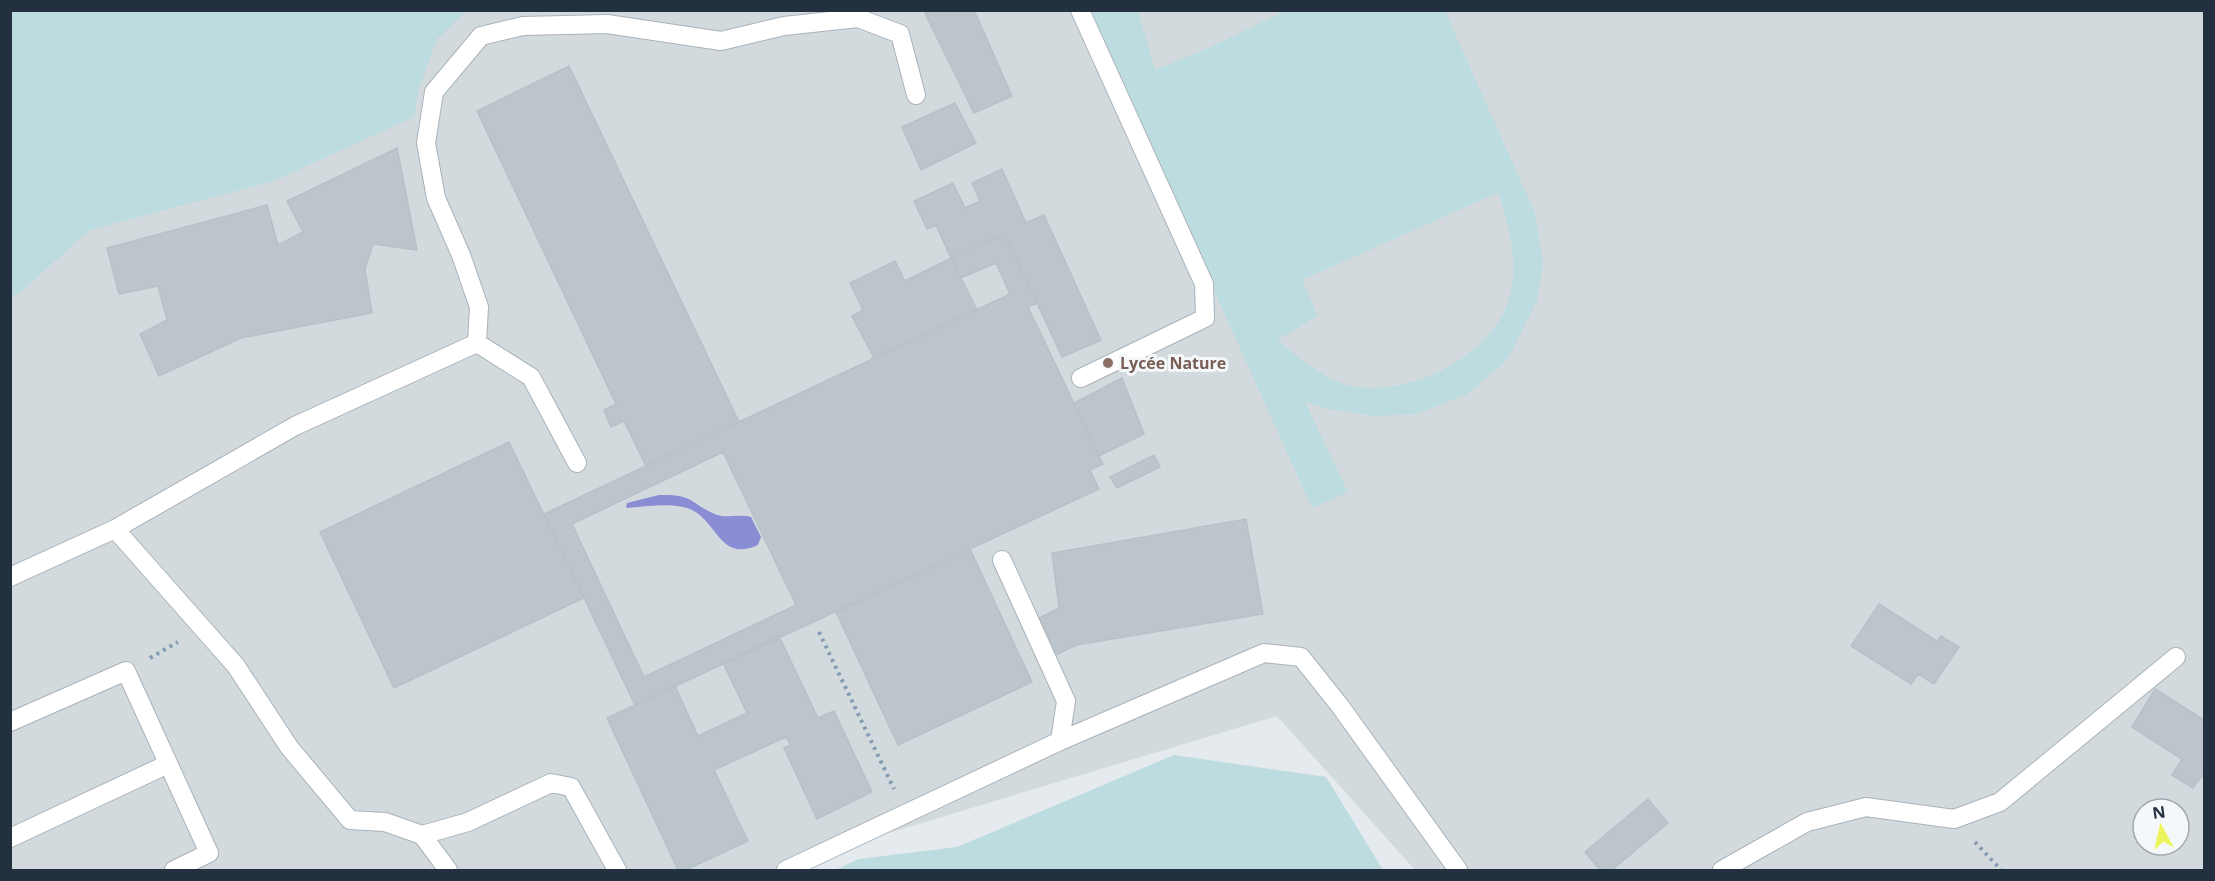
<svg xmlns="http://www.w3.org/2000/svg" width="2215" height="881" font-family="'Open Sans',sans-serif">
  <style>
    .built { fill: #d2dade; fill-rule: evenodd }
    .green { fill: #bddcdf; fill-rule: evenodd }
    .water { fill: #8b8dd4 }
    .building { fill: #bcc5cc; stroke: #b6c1c8; stroke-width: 1.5; fill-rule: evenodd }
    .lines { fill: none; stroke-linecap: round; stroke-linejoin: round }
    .lane-casing { stroke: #aab2ba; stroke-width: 20 }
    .path { stroke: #849bb2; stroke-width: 4; stroke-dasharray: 3 4.5; stroke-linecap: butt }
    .lane { stroke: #fff; stroke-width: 18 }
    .education-dot { fill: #8d6e63; stroke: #f5f8fa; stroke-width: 2 }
    .labels { text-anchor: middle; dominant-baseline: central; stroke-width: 6; stroke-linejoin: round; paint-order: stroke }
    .education-label { font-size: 16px; font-weight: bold; fill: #785e54; stroke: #f5f8fa; text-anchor: start }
  </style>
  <rect width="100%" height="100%" fill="#e4eaee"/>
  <path class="built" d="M10 11H2204V870H1415L1277 716 872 838 803 870H11ZM2143 809H2179V845H2143Z"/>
  <path class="green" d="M11 10H466V11L437 39 419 88 414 117 274 181 90 230 17 295H10Z
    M1088 11H1138L1155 70 1202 51 1285 11H1445L1535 213 1543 263 1537 301 1508 359 1468 394 1417 414 1375 416 1328 409 1305 402 1348 492 1312 508ZM1497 193C1504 205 1506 219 1509 232 1513 250 1515 268 1512 287 1501 350 1423 391 1364 388 1333 387 1301 359 1277 340L1318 316 1302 280Z
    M1174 755 1326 777 1383 870H835L859 859 957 847Z"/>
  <path class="water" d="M659 495C695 494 689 503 717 515 727 518 740 514 751 517L761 537 758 545C716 564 718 514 683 507 665 503 644 507 626 508L627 503Z"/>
  <path class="building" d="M931 10H974L1012 96 974 113 925 13Z
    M569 66 739 422 646 466 624 421 611 427 604 410 616 404 477 111Z
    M955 103 976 143 921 170 902 127Z
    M397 148 417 250 373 244 365 269 372 313 241 338 159 376 140 334 167 320 158 286 119 294 107 248 267 205 278 245 303 232 287 201Z
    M1002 169 1026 223 1044 215 1101 340 1062 357 1005 234 951 258 936 225 927 229 914 201 953 183 965 208 980 201 972 183Z
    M1005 234 1037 303 1028 307 1103 464 1090 470 1099 489 635 705 544 514 1010 294 996 263 961 278 951 258ZM723 452 796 605 644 677 572 524Z
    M951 258 977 310 874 358 852 316 863 310 850 283 895 261 905 281Z
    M1122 378 1144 434 1099 456 1074 403Z
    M509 442 584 598 394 688 320 532Z
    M1154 455 1160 467 1117 488 1110 477Z
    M1246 519 1263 614 1076 645 1052 657 1035 620 1059 608 1052 553Z
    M970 549 1032 682 898 745 836 612Z
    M1879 604 1937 641 1941 636 1959 647 1934 684 1918 674 1911 684 1851 646Z
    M779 636 818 718 834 711 872 792 817 819 784 748 791 745 786 737 714 770 748 841 686 870H678L607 718 675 686 698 736 747 713 723 663Z
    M2155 689 2204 720V773L2193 788 2172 775 2182 759 2132 727Z
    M1648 799 1668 823 1612 870H1600L1585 852Z"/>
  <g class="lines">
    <g class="lane-casing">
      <path id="lane" d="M1080 10 1204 284 1205 318 1081 378
        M477 343 479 307 461 255 436 198 426 143 434 92 481 36 523 26 607 24 721 41 784 26 858 18 900 34 916 95
        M115 529 236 666 289 747 350 820 385 822 422 835 468 822 551 783 571 787 617 870
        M1002 560 1066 701 1060 741
        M10 577 115 529 295 426 477 343 531 377 577 463
        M10 722 126 671 209 853 174 870
        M422 835 448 870
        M10 838 168 764
        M786 870 1060 741 1264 653 1301 657 1340 706 1458 870
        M1722 870 1807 822 1866 807 1954 819 2000 802 2176 657"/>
    </g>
    <path class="path" d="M819 632 894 789
      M150 658 178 642
      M1975 842 2001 870"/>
    <use href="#lane" class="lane"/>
  </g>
  <circle class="education-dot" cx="1108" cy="363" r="6"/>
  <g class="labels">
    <g class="education-label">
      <text x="1120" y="363">Lycée Nature</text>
    </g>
  </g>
  <rect width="2215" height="881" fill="none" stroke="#233040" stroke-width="24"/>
  <g transform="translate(2161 827) rotate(352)"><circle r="28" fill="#f5f8fa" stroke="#a1a8b0" stroke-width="1.5"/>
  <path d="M0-4.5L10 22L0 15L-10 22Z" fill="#ebf55b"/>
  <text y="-9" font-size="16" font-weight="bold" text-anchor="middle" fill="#233040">N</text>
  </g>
</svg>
